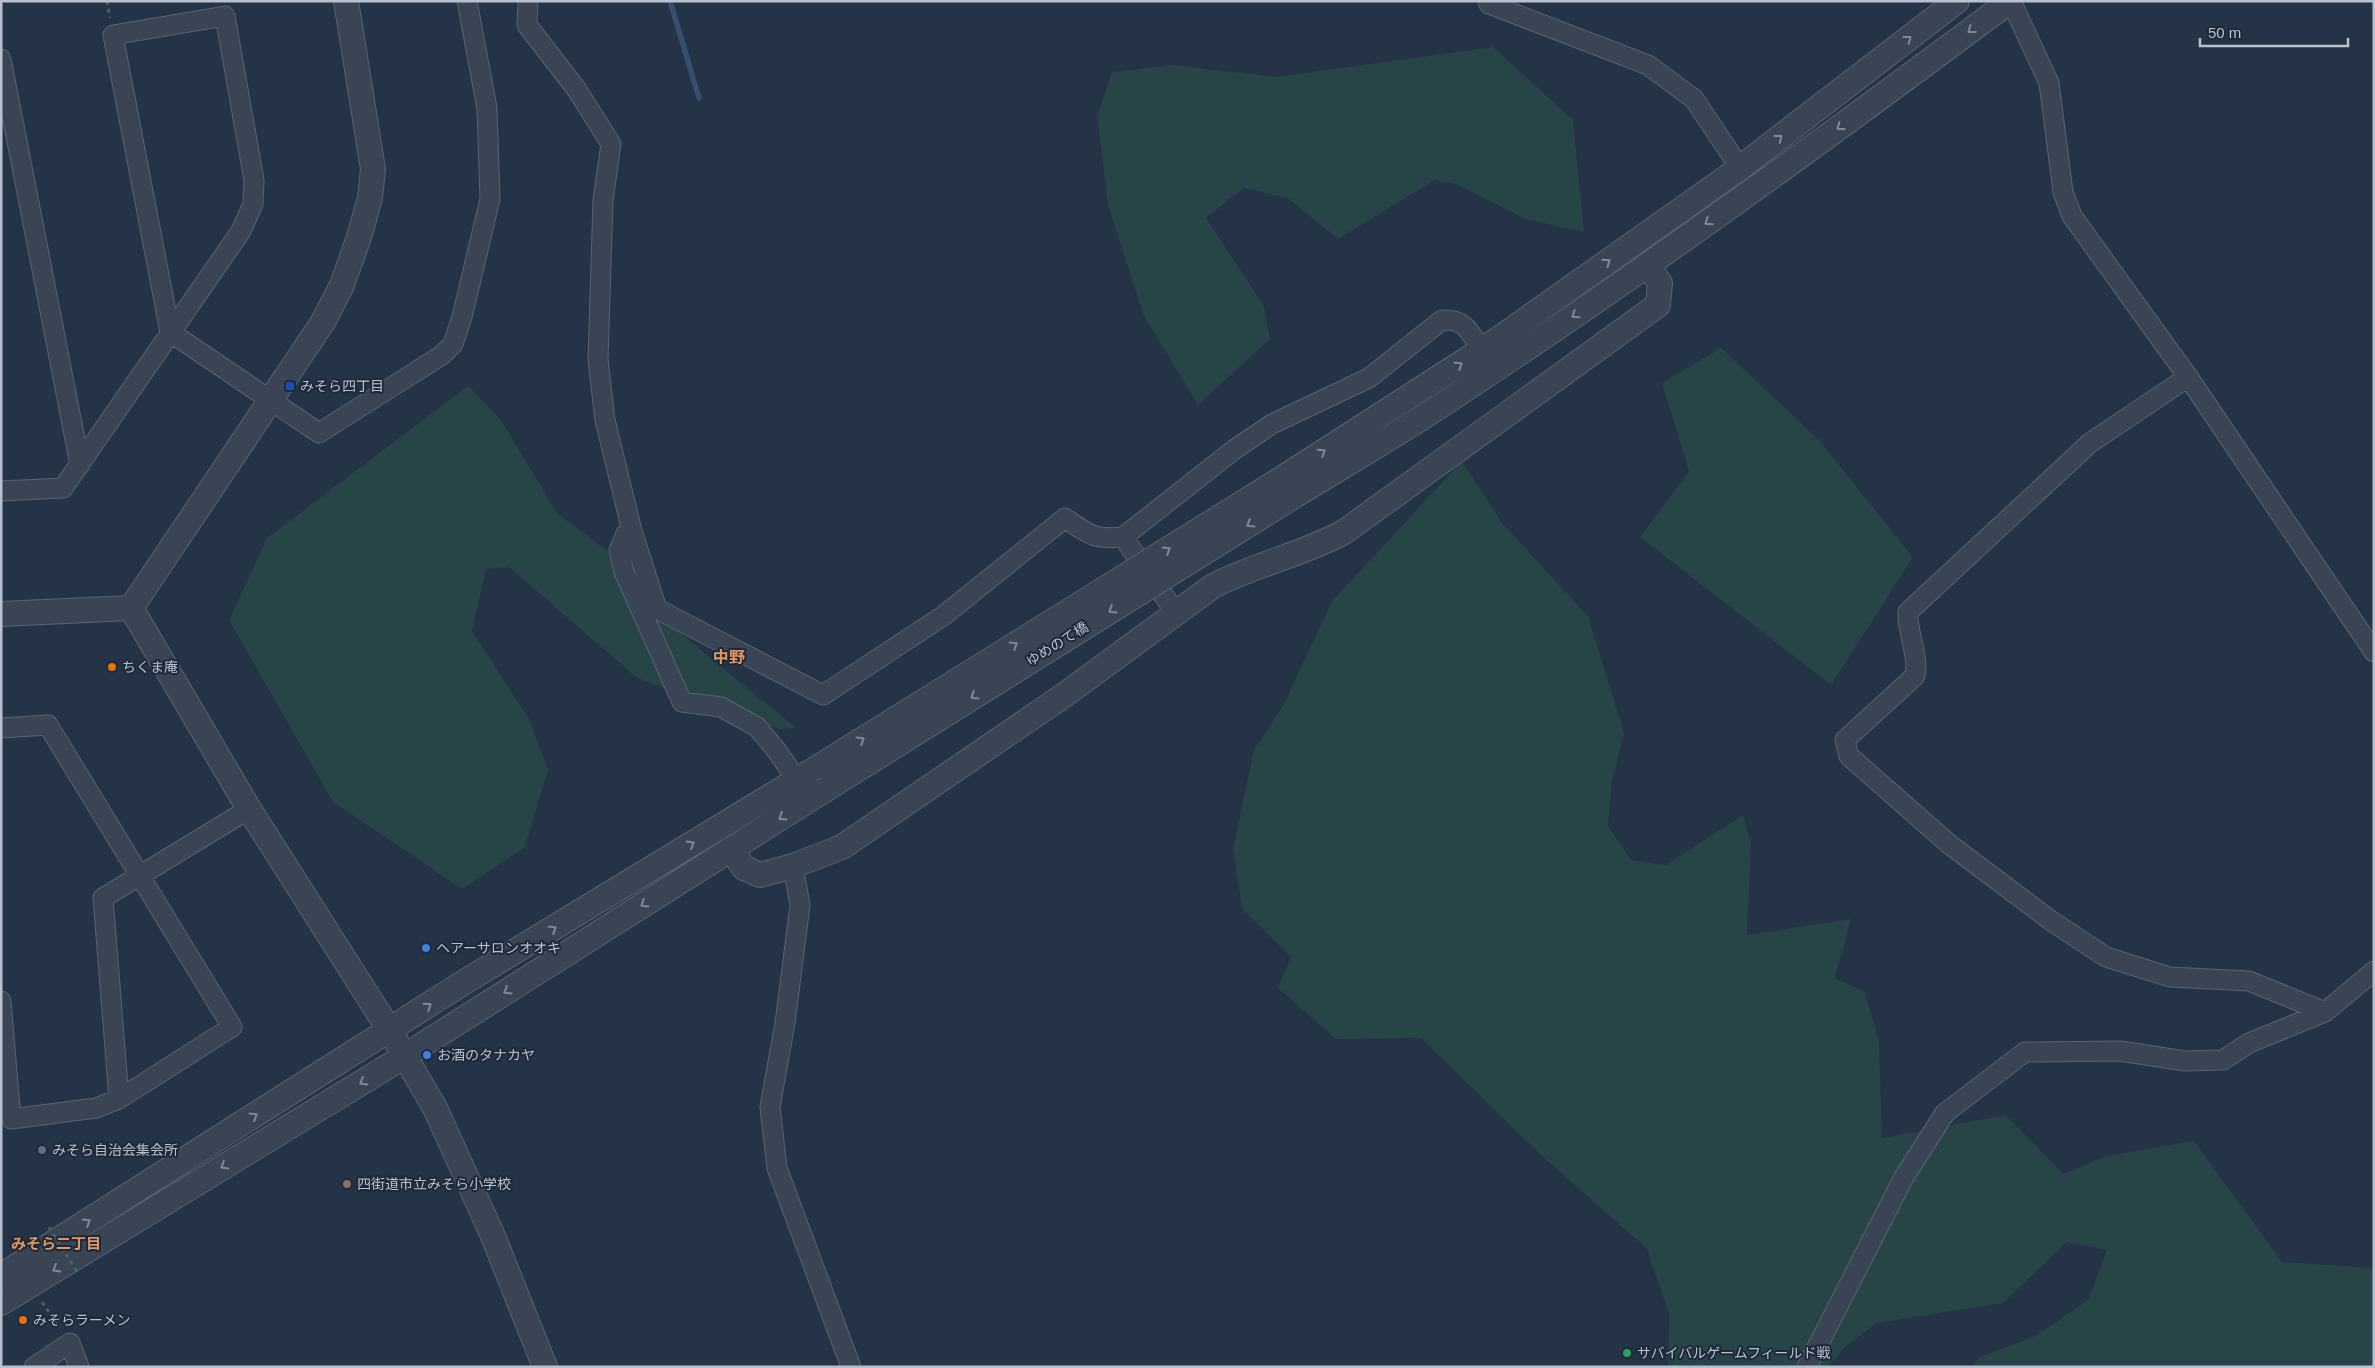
<svg xmlns="http://www.w3.org/2000/svg" width="2375" height="1368" font-family="Arial,'Noto Sans JP',sans-serif">
  <style>
    .green { fill: #274447 }
    .lines { fill: none; stroke-linecap: round; stroke-linejoin: round }
    .stream { stroke: #364f6f; stroke-width: 5.5 }
    .minor-casing { stroke: #586373; stroke-width: 21 }
    .tertiary-casing { stroke: #586373; stroke-width: 26 }
    .path { stroke: #456163; stroke-width: 3; stroke-dasharray: 4 4; stroke-linecap: butt }
    .minor { stroke: #394555; stroke-width: 19 }
    .tertiary { stroke: #394555; stroke-width: 24 }
    .tertiary-bridge-casing { stroke: #586373; stroke-width: 26; stroke-linecap: butt }
    .path-bridge { stroke: #456163; stroke-width: 3; stroke-dasharray: 4 4; stroke-linecap: butt }
    .tertiary-bridge { stroke: #394555; stroke-width: 24 }
    .oneway { stroke: #7e8998 }
    .transit-dot { fill: #1a4fb4; stroke: #1e2a3b; stroke-width: 2 }
    .food-dot { fill: #e8710a; stroke: #1e2a3b; stroke-width: 2 }
    .shop-dot { fill: #3f7fe0; stroke: #1e2a3b; stroke-width: 2 }
    .service-dot { fill: #5c6f8a; stroke: #1e2a3b; stroke-width: 2 }
    .education-dot { fill: #8d6e63; stroke: #1e2a3b; stroke-width: 2 }
    .leisure-dot { fill: #2e9e5b; stroke: #1e2a3b; stroke-width: 2 }
    .labels { text-anchor: middle; dominant-baseline: central; stroke-width: 4; stroke-linejoin: round; paint-order: stroke }
    .poi-label { font-size: 14px; fill: #b7c1cf; stroke: #1e2a3b; text-anchor: start }
    .street-label { font-size: 14px; fill: #b7c1cf; stroke: #1e2a3b }
    .neighbourhood-label { font-size: 15px; font-weight: bold; fill: #e2965f; stroke: #1e2a3b }
    .quarter-label { font-size: 16px; font-weight: bold; fill: #e2965f; stroke: #1e2a3b }
  </style>
  <rect width="100%" height="100%" fill="#243346"/>
  <path class="green" d="M1493 47 1573 120 1584 232 1525 219 1456 184 1435 180 1338 239 1288 198 1244 188 1206 218 1264 306 1270 339 1198 405 1143 314 1108 205 1097 116 1112 72 1171 65 1276 77Z
    M1721 348 1818 439 1913 557 1831 685 1640 537 1689 471 1662 383Z
    M468 386 501 420 557 513 613 555 672 626 796 728 779 729 637 678 509 567 486 569 472 631 529 719 548 770 525 847 462 889 333 802 229 620 267 538Z
    M1462 461 1502 523 1588 616 1624 733 1612 782 1608 826 1631 860 1666 865 1743 815 1751 843 1747 935 1851 919 1835 978 1865 992 1879 1041 1882 1138 2006 1115 2063 1174 2107 1156 2194 1141 2282 1262 2374 1268V1367H1972L1978 1358 2037 1335 2088 1300 2107 1250 2067 1242 2003 1303 1876 1323 1844 1348 1828 1367H1668L1669 1314 1647 1249 1541 1155 1421 1038 1336 1039 1278 988 1291 957 1242 909 1233 849 1254 750 1283 706 1332 601Z"/>
  <g class="lines">
    <path class="stream" d="M670 1 699 98"/>
    <g class="minor-casing">
      <path id="minor" d="M528 1 527 25 577 90 611 144 603 200 598 360 605 420 632 531 657 609 823 695 943 616 1065 518C1088 534 1093 540 1123 537L1235 449 1272 424 1369 378 1442 320C1466 319 1469 332 1482 350
        M1488 1 1489 4 1648 65 1694 99 1740 168
        M2011 1 2049 83 2063 192 2072 216 2188 377 2374 652
        M1 59 80 465
        M2188 377 2090 443 1908 612C1907 634 1919 654 1915 676L1845 740 1849 756 1949 844 2050 920 2106 957 2170 977 2249 981 2325 1012
        M1 491 63 488 241 231 253 204 254 180 225 16 113 35 170 332 319 433 442 355 453 344 462 317 490 199 487 108 467 1
        M632 531 626 534 619 550 624 572 682 702 721 707 757 727 777 751 797 780
        M1123 537 1176 613
        M1 728 48 725 232 1027 119 1099 96 1108 11 1119 1 1001
        M793 866 800 905 785 1023 770 1107 777 1168 851 1367
        M119 1099 103 898 249 809
        M34 1367 70 1343 79 1367
        M1807 1367 1904 1177 1945 1113 2025 1052 2120 1051 2185 1061 2223 1060 2249 1043 2325 1012 2374 971"/>
    </g>
    <g class="tertiary-casing">
      <path id="tertiary" d="M1281 479 1497 340 1740 168 1957 1
        M1291 498C1346 464 1402 432 1455 396 1645 271 1828 137 2010 1
        M131 608 249 809 390 1031 435 1108 493 1236 545 1367
        M131 608 323 322 342 285 359 237 370 198 373 169 346 1
        M1 614 131 608
        M731 849 744 868 760 875 793 866 842 847 1063 696 1213 586C1255 564 1302 555 1344 532L1658 305 1660 283 1647 265
        M1 1276 466 981 820 766
        M1 1303 405 1056 823 791"/>
    </g>
    <path class="path" d="M107 1 110 18
      M42 1302 60 1328"/>
    <use href="#minor" class="minor"/>
    <use href="#tertiary" class="tertiary"/>
    <g class="tertiary-bridge-casing">
      <path id="tertiary-bridge" d="M820 766 1281 479
        M823 791 1291 498"/>
    </g>
    <path class="path-bridge" d="M49 1227 77 1272"/>
    <use href="#tertiary-bridge" class="tertiary-bridge"/>
  </g>
  <defs><path id="oneway-chevron" d="M-2-3.5L2.5 0L-2 3.5" fill="none" stroke-width="1.6" stroke-linecap="round" stroke-linejoin="round" transform="scale(1.25)"/></defs>
  <g class="oneway">
    <use href="#oneway-chevron" transform="translate(1971 30) rotate(143)"/>
    <use href="#oneway-chevron" transform="translate(1908 39) rotate(-37)"/>
    <use href="#oneway-chevron" transform="translate(1840 127) rotate(143)"/>
    <use href="#oneway-chevron" transform="translate(1779 138) rotate(-38)"/>
    <use href="#oneway-chevron" transform="translate(1708 222) rotate(145)"/>
    <use href="#oneway-chevron" transform="translate(1607 262) rotate(-35)"/>
    <use href="#oneway-chevron" transform="translate(1575 315) rotate(146)"/>
    <use href="#oneway-chevron" transform="translate(1459 365) rotate(-33)"/>
    <use href="#oneway-chevron" transform="translate(1322 452) rotate(-33)"/>
    <use href="#oneway-chevron" transform="translate(1250 524) rotate(148)"/>
    <use href="#oneway-chevron" transform="translate(1167 550) rotate(-32)"/>
    <use href="#oneway-chevron" transform="translate(1112 610) rotate(148)"/>
    <use href="#oneway-chevron" transform="translate(1014 645) rotate(-32)"/>
    <use href="#oneway-chevron" transform="translate(974 696) rotate(148)"/>
    <use href="#oneway-chevron" transform="translate(861 740) rotate(-32)"/>
    <use href="#oneway-chevron" transform="translate(782 817) rotate(148)"/>
    <use href="#oneway-chevron" transform="translate(691 844) rotate(-31)"/>
    <use href="#oneway-chevron" transform="translate(644 904) rotate(148)"/>
    <use href="#oneway-chevron" transform="translate(553 929) rotate(-31)"/>
    <use href="#oneway-chevron" transform="translate(507 991) rotate(148)"/>
    <use href="#oneway-chevron" transform="translate(428 1006) rotate(-33)"/>
    <use href="#oneway-chevron" transform="translate(363 1082) rotate(149)"/>
    <use href="#oneway-chevron" transform="translate(254 1116) rotate(-32)"/>
    <use href="#oneway-chevron" transform="translate(224 1166) rotate(149)"/>
    <use href="#oneway-chevron" transform="translate(87 1222) rotate(-32)"/>
    <use href="#oneway-chevron" transform="translate(56 1269) rotate(149)"/>
  </g>
  <rect class="transit-dot" x="285" y="381" width="10" height="10" rx="2.5"/>
  <g class="food-dot">
    <circle cx="112" cy="667" r="5"/>
    <circle cx="23" cy="1320" r="5"/>
  </g>
  <g class="shop-dot">
    <circle cx="426" cy="948" r="5"/>
    <circle cx="427" cy="1055" r="5"/>
  </g>
  <circle class="service-dot" cx="42" cy="1150" r="5"/>
  <circle class="education-dot" cx="347" cy="1184" r="5"/>
  <circle class="leisure-dot" cx="1627" cy="1353" r="5"/>
  <g class="labels">
    <g class="poi-label">
      <text x="300" y="386">みそら四丁目</text>
      <text x="122" y="667">ちくま庵</text>
      <text x="436" y="948">ヘアーサロンオオキ</text>
      <text x="437" y="1055">お酒のタナカヤ</text>
      <text x="52" y="1150">みそら自治会集会所</text>
      <text x="357" y="1184">四街道市立みそら小学校</text>
      <text x="33" y="1320">みそらラーメン</text>
      <text x="1637" y="1353">サバイバルゲームフィールド戦</text>
    </g>
    <g class="street-label">
      <text transform="translate(1057 644) rotate(-32)">ゆめのて橋</text>
    </g>
    <g class="neighbourhood-label">
      <text x="56" y="1243">みそら二丁目</text>
    </g>
    <g class="quarter-label">
      <text x="729" y="657">中野</text>
    </g>
  </g>
  <rect width="2375" height="1368" fill="none" stroke="#b7c1cf" stroke-width="5"/>
  <path d="M2200 38v8h148v-8" fill="none" stroke="#b7c1cf" stroke-width="2.5"/>
  <text x="2208" y="38" font-size="15" fill="#b7c1cf" stroke="#1e2a3b" stroke-width="4" paint-order="stroke">50 m</text>
</svg>
